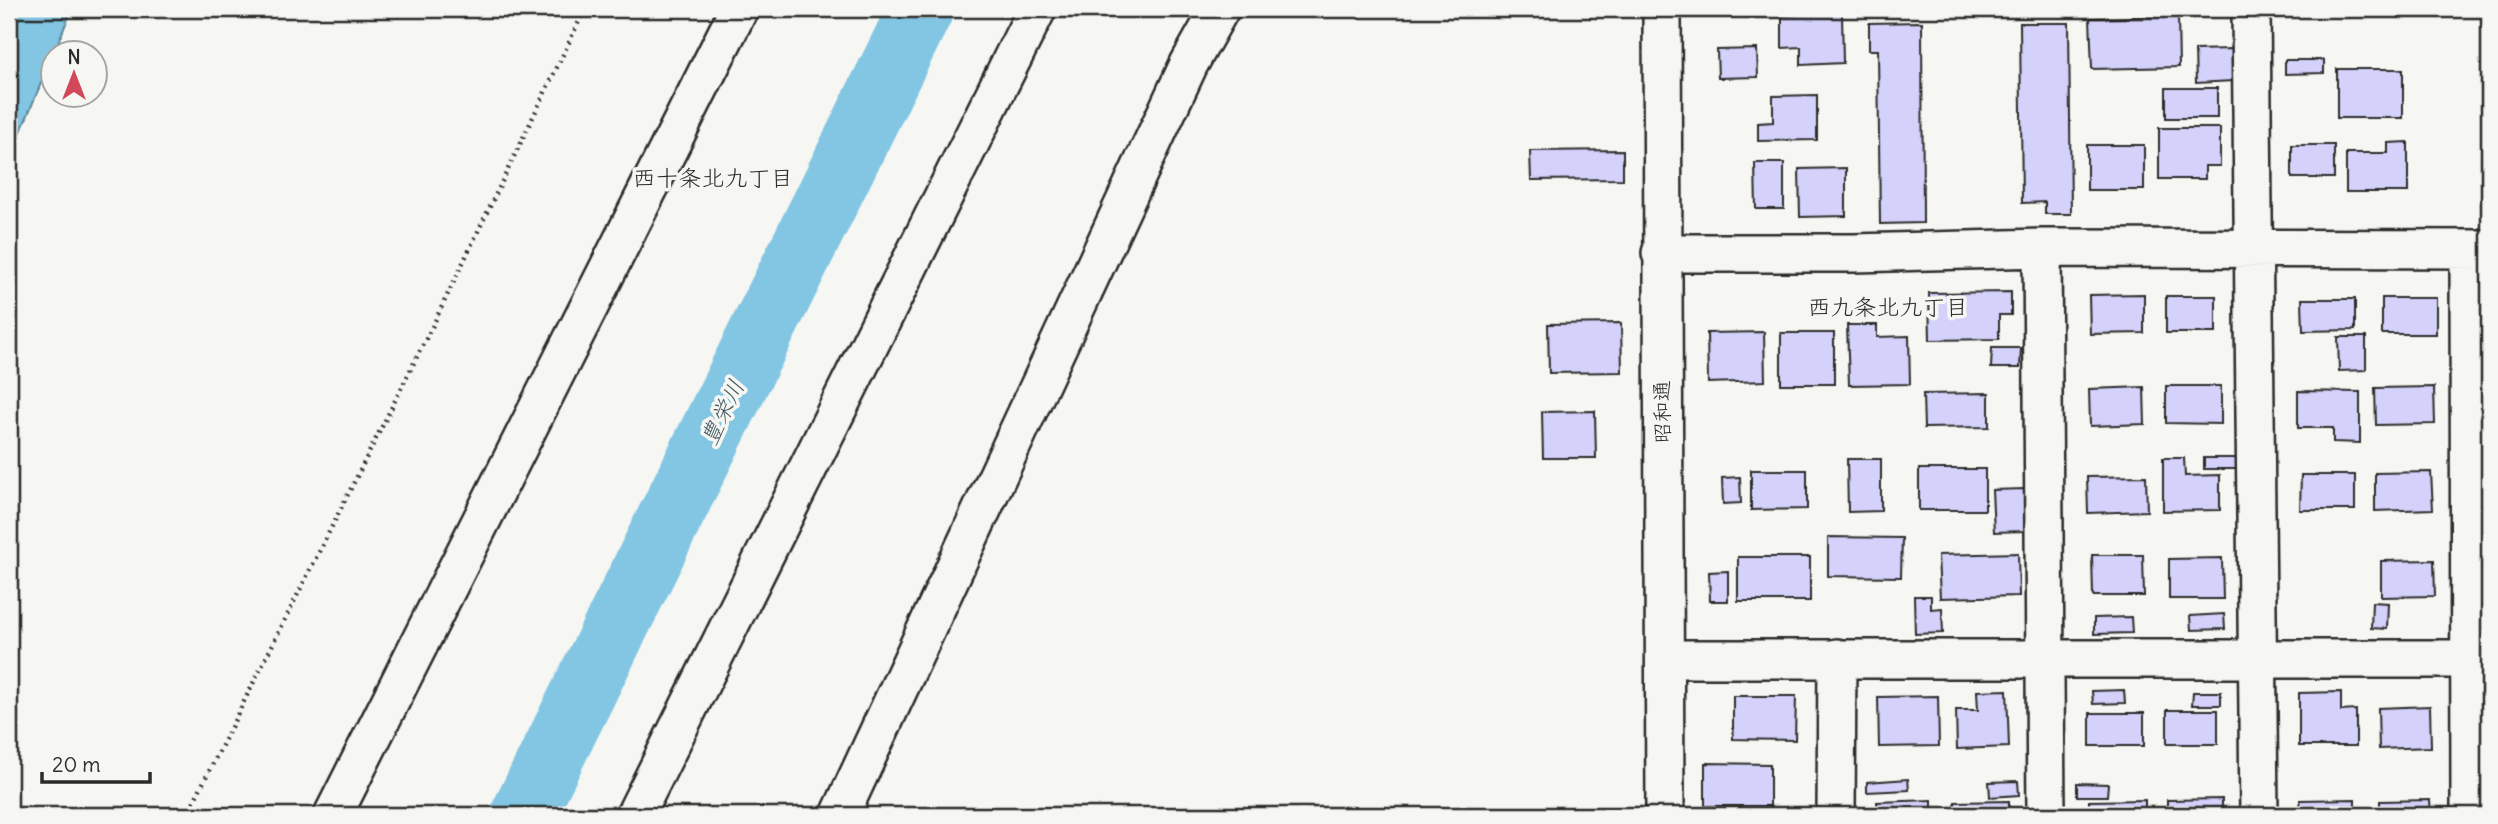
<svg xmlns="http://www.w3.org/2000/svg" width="2498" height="824" font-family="Delius,'Klee One',sans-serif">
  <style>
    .water { fill: #82c6e3; stroke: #5f8899; stroke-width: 2 }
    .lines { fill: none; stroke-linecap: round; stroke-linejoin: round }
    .river { stroke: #82c6e3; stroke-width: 65 }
    .building { fill: #d4d2fb; stroke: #2b2b2b; stroke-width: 2 }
    .minor-casing { stroke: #2b2b2b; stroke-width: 42 }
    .path { stroke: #2b2b2b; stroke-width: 4.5; stroke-dasharray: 2 5; stroke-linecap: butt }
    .minor { stroke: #f6f6f2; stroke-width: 37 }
    .labels { text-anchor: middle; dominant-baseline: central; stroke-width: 7; stroke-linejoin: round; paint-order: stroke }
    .street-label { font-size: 21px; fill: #2b2b2b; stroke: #f6f6f2 }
    .neighbourhood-label { font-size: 23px; fill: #2b2b2b; stroke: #f6f6f2 }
    .water-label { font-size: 23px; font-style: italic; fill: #455a62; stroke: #f6f6f2 }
  </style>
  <rect width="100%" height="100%" fill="#f6f6f2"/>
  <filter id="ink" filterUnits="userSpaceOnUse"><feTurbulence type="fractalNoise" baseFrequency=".0143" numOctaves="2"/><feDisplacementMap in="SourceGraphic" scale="14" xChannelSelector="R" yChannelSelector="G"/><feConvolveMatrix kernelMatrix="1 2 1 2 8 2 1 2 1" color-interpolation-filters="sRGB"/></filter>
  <g filter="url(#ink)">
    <path class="water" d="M9 9H72L9 160Z"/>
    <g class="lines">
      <path class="river" d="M523 815 921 9"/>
    </g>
    <path class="building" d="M1842 13 1843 63 1801 65V47L1782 48V16Z
      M2178 16 2179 67 2092 69 2090 18Z
      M1922 22 1923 223 1880 224 1878 50H1869V23Z
      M2020 23H2069L2071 214H2045V202L2022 203Z
      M1757 49 1758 77 1718 78 1717 50Z
      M2232 49 2233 81 2196 83 2195 50Z
      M2285 60H2324V73L2285 74Z
      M2337 69H2403V118H2337Z
      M2166 88H2217V118H2166Z
      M1817 95V140L1758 141V123L1773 122V96Z
      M2159 128H2220V166H2205V179H2159Z
      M2408 142V192H2346V153H2388V143Z
      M2087 145H2144V190H2087Z
      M2292 145H2334V178H2292Z
      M1623 150V179L1531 180 1530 151Z
      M1755 163H1784V209H1756Z
      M1846 168V216L1800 217 1799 169Z
      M2011 292V315H1999V339L1930 340 1929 293Z
      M2144 294V333L2090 334 2089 295Z
      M2166 296H2216V333H2166Z
      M2382 298H2436V334H2382Z
      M2302 299H2355V330L2303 331Z
      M1621 323 1622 372 1549 373 1548 324Z
      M1847 325H1877V337L1909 336 1910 384 1849 385Z
      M1764 332 1765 381 1708 383 1707 333Z
      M1781 333H1834V384H1781Z
      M2338 337H2366V370L2339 371Z
      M1992 348H2021L2020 368H1991Z
      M2166 386H2221V424L2166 423Z
      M2144 387 2145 424 2090 426 2089 389Z
      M2434 387 2435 424 2376 425 2375 388Z
      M2298 391 2360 392V443L2333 442V428H2298Z
      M1989 393V427L1924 428 1923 394Z
      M1595 411 1596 458H1543L1542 412Z
      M2163 458H2184L2185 476 2220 475V510L2163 511Z
      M2204 458H2236V469H2204Z
      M1847 459H1881V511L1848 512Z
      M1919 469H1985V510H1919Z
      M1751 470H1807V509L1751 510Z
      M2431 472 2433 509 2375 511V473Z
      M2301 475H2355V510H2300Z
      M2146 476 2147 511 2088 513 2087 477Z
      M1740 477 1741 503 1723 504 1722 478Z
      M2024 489 2026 531 1994 532 1992 490Z
      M1828 537 1902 538 1901 577 1828 576Z
      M2018 553 2019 596 1940 598 1938 555Z
      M2092 555H2143L2144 596H2093Z
      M1738 557H1810V601H1738Z
      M2222 558 2223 599H2169V559Z
      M2434 560 2435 596 2381 597V561Z
      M1728 571V601H1710L1709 572Z
      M1914 596H1931V609L1942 608 1943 633 1915 634Z
      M2372 602 2388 603 2387 629 2371 628Z
      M2224 614 2225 629 2191 630 2190 616Z
      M2131 617 2132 633 2094 634V618Z
      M2007 690 2009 747 1957 749 1956 710H1978L1977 691Z
      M2124 690 2125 703 2093 704 2092 691Z
      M2193 692H2221V705H2192Z
      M2341 692V711L2356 710V746H2299V693Z
      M1733 696H1796L1795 740 1733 739Z
      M1938 696 1939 746 1879 747 1878 697Z
      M2430 706 2431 747 2379 749 2378 708Z
      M2167 710H2218V744H2167Z
      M2090 713H2144V746H2090Z
      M1705 763 1770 764V806H1705Z
      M1908 779 1909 790 1867 792V782Z
      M2018 781 2019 795 1990 797 1989 782Z
      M2077 783 2108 784 2107 796H2077Z
      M2222 799V815H2167V800Z
      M2355 799V815H2300V800Z
      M1932 800V815H1878L1877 802Z
      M2145 800V815H2089V801Z
      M2430 800 2431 815H2380V801Z
      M2009 801V815H1955V802Z"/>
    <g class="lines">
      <g class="minor-casing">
        <path id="minor" d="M1662 9 1665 815
          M2251 9 2259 815
          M2042 248 2046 815
          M2469 250 2470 815
          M1661 253H1854L2042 248 2489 249
          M1665 659H2489
          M333 815 739 9
          M635 815 1037 9
          M840 815 1189 64 1220 9
          M1836 815 1837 658"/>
      </g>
      <path class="path" d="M187 815 433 325 585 9"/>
      <use href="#minor" class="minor"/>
    </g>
  </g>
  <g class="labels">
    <g class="street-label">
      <text transform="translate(1662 412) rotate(-91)">昭和通</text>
    </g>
    <g class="neighbourhood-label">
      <text x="713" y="177">西十条北九丁目</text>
      <text x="1888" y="306">西九条北九丁目</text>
    </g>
    <g class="water-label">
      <text transform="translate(722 412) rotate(-64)">豊栄川</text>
    </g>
  </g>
  <rect width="2498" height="824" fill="none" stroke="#f6f6f2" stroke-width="35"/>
  <rect x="18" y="18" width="2463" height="789" fill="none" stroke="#2b2b2b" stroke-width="2.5" filter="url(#ink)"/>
  <g transform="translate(74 74)"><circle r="33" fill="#f6f6f2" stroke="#a5a5a2" stroke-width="2"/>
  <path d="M0-5L12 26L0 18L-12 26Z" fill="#d1495b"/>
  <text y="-10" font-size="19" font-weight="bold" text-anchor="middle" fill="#2b2b2b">N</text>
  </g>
  <path d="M42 772v10h108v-10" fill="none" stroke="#2b2b2b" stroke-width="3.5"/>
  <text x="52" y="772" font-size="21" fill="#2b2b2b" stroke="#f6f6f2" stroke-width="5" paint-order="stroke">20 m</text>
</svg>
